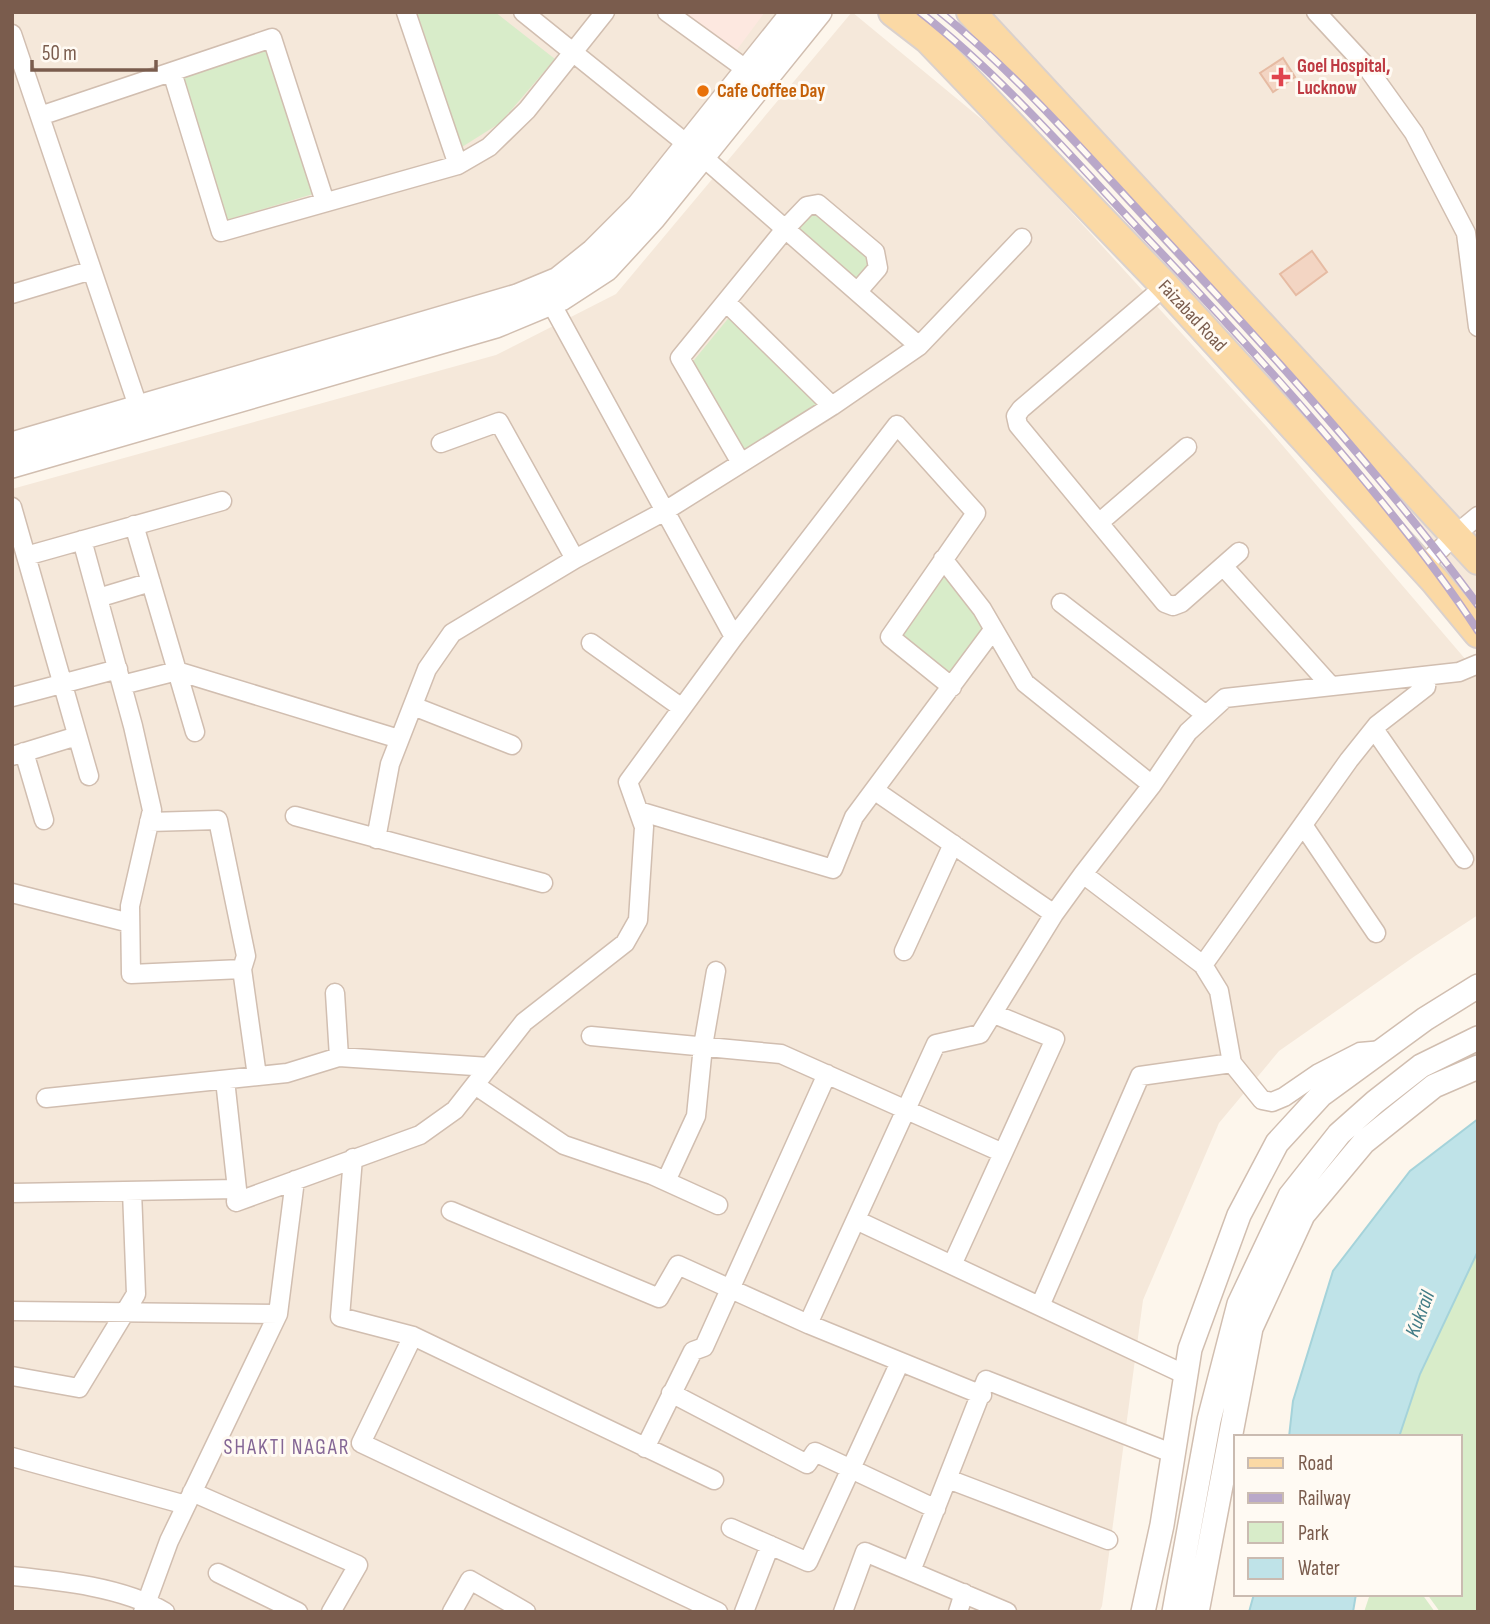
<svg xmlns="http://www.w3.org/2000/svg" width="1490" height="1624" font-family="'Sofia Sans Condensed',sans-serif">
  <style>
    .residential { fill: #f5e8da }
    .commercial { fill: #fde8e0 }
    .green { fill: #d8ecc9 }
    .water { fill: #bfe3e8; stroke: #a5d3da; stroke-width: 2 }
    .building { fill: #f3d5c3; stroke: #e6bba3; stroke-width: 2 }
    .lines { fill: none; stroke-linecap: round; stroke-linejoin: round }
    .minor-casing { stroke: #d1beb0; stroke-width: 21 }
    .tertiary-casing { stroke: #d1beb0; stroke-width: 26 }
    .primary-casing { stroke: #dad1cd; stroke-width: 32 }
    .minor { stroke: #fff; stroke-width: 18 }
    .tertiary { stroke: #fff; stroke-width: 23 }
    .primary { stroke: #fbd9a5; stroke-width: 28 }
    .rail-casing { stroke: #b9a8c9; stroke-width: 8 }
    .rail { stroke: #fffaf3; stroke-width: 5; stroke-dasharray: 16; stroke-linecap: butt }
    .health-dot { fill: #e0444e; stroke: #fffaf3; stroke-width: 2.5 }
    .food-dot { fill: #e8710a; stroke: #fffaf3; stroke-width: 2.5 }
    .labels { text-anchor: middle; dominant-baseline: central; stroke-width: 6; stroke-linejoin: round; paint-order: stroke }
    .health-label { font-size: 19px; font-weight: bold; fill: #be3a42; stroke: #fffaf3; text-anchor: start }
    .food-label { font-size: 19px; font-weight: bold; fill: #c56008; stroke: #fffaf3; text-anchor: start }
    .street-label { font-size: 19px; fill: #7a5c4d; stroke: #fffaf3 }
    .water-label { font-size: 21px; font-style: italic; fill: #437c86; stroke: #fffaf3 }
    .neighbourhood-label { font-size: 21px; letter-spacing: 2px; fill: #846695; stroke: #fffaf3 }
  </style>
  <rect width="100%" height="100%" fill="#fdf6ec"/>
  <path class="residential" d="M12 12H816L541 286 12 465Z
    M852 12 1002 136 1266 426 1478 674V915L1415 956 1279 1051 1219 1123 1143 1300 1102 1606 1099 1612H12V489L496 355 616 294Z
    M971 12H1478V601L1339 420Z"/>
  <path class="commercial" d="M684 12H765L736 51Z"/>
  <path class="green" d="M417 12H495L555 59 500 123 462 147Z
    M269 50 313 194 226 220 181 77Z
    M815 212 873 263 856 283 797 231Z
    M731 315 822 405 742 456 690 365Z
    M945 569 988 629 951 680 895 637Z
    M1478 1251V1612H1440L1427 1594H1460V1437H1399L1420 1375Z
    M1370 1594H1422L1435 1612H1364Z"/>
  <path class="water" d="M1478 1119V1251L1420 1374 1399 1437H1289L1293 1401 1333 1271 1410 1171Z
    M1254 1594H1356L1353 1612H1249Z"/>
  <path class="building" d="M1283 58 1295 77 1273 92 1260 73Z
    M1312 251 1327 272 1296 295 1280 274Z"/>
  <g class="lines">
    <g class="minor-casing">
      <path id="minor" d="M406 12 458 165
        M523 12 703 157 919 346
        M667 12 747 70
        M1316 12 1366 66 1414 133 1466 233 1478 327
        M12 34 142 418
        M172 72 221 232 458 165 489 147 527 110 605 12
        M40 116 272 38 325 202
        M1165 286 1021 409 1016 416 1018 425 1165 603 1173 606 1181 603 1239 552
        M545 292 734 637
        M12 294 92 270
        M726 302 832 406
        M441 443 499 422 575 559
        M741 463 680 358 786 228 807 206 818 204 875 252 878 268 858 291
        M12 507 89 776
        M1100 522 1187 447
        M134 525 195 732
        M82 540 133 726 152 810 130 906 131 974 242 969 257 1076
        M26 556 222 501
        M943 559 982 609 1025 683 1152 785
        M1223 566 1331 686
        M1422 567 1455 535 1478 516
        M98 598 151 582
        M1061 603 1206 715
        M591 643 682 708
        M122 685 177 671 399 739
        M12 697 118 669
        M413 706 512 745
        M1374 729 1464 859
        M24 752 44 820
        M12 756 77 736
        M874 790 1054 914
        M639 811 833 869 854 817 993 630
        M295 816 543 883
        M149 822 218 820 246 956 242 969
        M1303 825 1376 933
        M376 839 390 764 427 669 452 633 575 559 665 511 832 406 919 346 1022 238
        M1083 874 1203 965 1219 991 1232 1063 1262 1100 1272 1102 1284 1097 1319 1073 1360 1052 1383 1050
        M12 893 130 923
        M904 951 953 844
        M1203 965 1349 760 1377 725 1426 687 1427 676
        M335 993 339 1057
        M591 1036 781 1054 1003 1153
        M225 1080 237 1189
        M475 1085 564 1145 652 1175 718 1205
        M46 1098 287 1073 339 1057 489 1067
        M353 1158 340 1317 413 1336 714 1480
        M666 1181 696 1116 703 1046 716 971
        M12 1193 237 1189 236 1202 420 1135 455 1110 524 1022 625 943 638 920 644 827 628 782 734 637 897 425 976 513 890 637 952 687
        M451 1211 659 1298 678 1265 808 1324 982 1395
        M856 1220 1186 1375
        M952 1265 1055 1039 994 1014
        M1040 1306 1140 1076 1232 1063
        M12 1311 278 1314
        M808 1324 936 1044 980 1034 1054 914 1083 874 1152 785 1188 732 1225 698 1459 672 1478 664
        M413 1336 361 1443 718 1612
        M12 1376 79 1388 136 1294 132 1191
        M671 1393 807 1464 815 1452 936 1509
        M645 1448 693 1351 704 1347 827 1074
        M12 1457 186 1505
        M948 1479 1108 1540
        M192 1492 358 1565 331 1612
        M731 1528 808 1562 900 1362
        M911 1571 986 1380 1174 1454
        M218 1573 298 1612
        M12 1576C61 1581 122 1587 165 1612
        M143 1612 169 1541 278 1314 295 1180
        M452 1612 470 1580 526 1612
        M744 1612 770 1545
        M843 1612 865 1552 1007 1612
        M958 1612 964 1593"/>
    </g>
    <g class="tertiary-casing">
      <path id="tertiary" d="M12 444 517 296 558 279 593 251 638 206 793 12
        M12 466 496 326 561 299 607 269 653 219 820 12
        M1143 1612 1162 1525 1190 1349 1239 1215 1277 1143 1321 1095 1425 1019 1478 986
        M1174 1612 1209 1420 1239 1304 1290 1196 1339 1134 1375 1102 1421 1066 1478 1038
        M1197 1612 1251 1328 1303 1215 1364 1142 1434 1086 1478 1067"/>
    </g>
    <g class="primary-casing">
      <path id="primary" d="M893 12 928 39 1165 286 1435 581 1478 633
        M971 12 1478 560"/>
    </g>
    <use href="#minor" class="minor"/>
    <use href="#tertiary" class="tertiary"/>
    <use href="#primary" class="primary"/>
    <g class="rail-casing">
      <path id="rail" d="M920 12C1004 78 1075 161 1148 239 1226 321 1302 404 1373 491 1410 536 1446 582 1478 631
        M940 12C1018 75 1085 153 1153 226 1267 348 1379 471 1478 605"/>
    </g>
    <use href="#rail" class="rail"/>
  </g>
  <path class="health-dot" d="M1277.5 66.5h7v7h7v7h-7v7h-7v-7h-7v-7h7z"/>
  <circle class="food-dot" cx="703" cy="91" r="7"/>
  <g class="labels">
    <g class="health-label">
      <text x="1297" y="66">Goel Hospital,<tspan x="1297" dy="22">Lucknow</tspan></text>
    </g>
    <g class="food-label">
      <text x="717" y="91">Cafe Coffee Day</text>
    </g>
    <g class="street-label">
      <text transform="translate(1192 316) rotate(47)">Faizabad Road</text>
    </g>
    <g class="water-label">
      <text transform="translate(1420 1314) rotate(-69)">Kukrail</text>
    </g>
    <g class="neighbourhood-label">
      <text x="287" y="1447">SHAKTI NAGAR</text>
    </g>
  </g>
  <rect width="1490" height="1624" fill="none" stroke="#7a5c4d" stroke-width="28"/>
  <rect x="1234" y="1435" width="228" height="161" fill="#fffaf3" stroke="#cabbb1" stroke-width="2"/>
  <rect x="1248" y="1458" width="35" height="10" fill="#fbd9a5" stroke="#cabbb1" stroke-width="2"/>
  <text x="1298" y="1470" font-size="21" fill="#7a5c4d">Road</text>
  <rect x="1248" y="1493" width="35" height="10" fill="#b9a8c9" stroke="#cabbb1" stroke-width="2"/>
  <text x="1298" y="1505" font-size="21" fill="#7a5c4d">Railway</text>
  <rect x="1248" y="1522" width="35" height="21" fill="#d8ecc9" stroke="#cabbb1" stroke-width="2"/>
  <text x="1298" y="1540" font-size="21" fill="#7a5c4d">Park</text>
  <rect x="1248" y="1558" width="35" height="21" fill="#bfe3e8" stroke="#cabbb1" stroke-width="2"/>
  <text x="1298" y="1575" font-size="21" fill="#7a5c4d">Water</text>
  <path d="M32 60v10h124v-10" fill="none" stroke="#7a5c4d" stroke-width="3.5"/>
  <text x="42" y="60" font-size="21" fill="#7a5c4d" stroke="#fffaf3" stroke-width="5" paint-order="stroke">50 m</text>
</svg>
